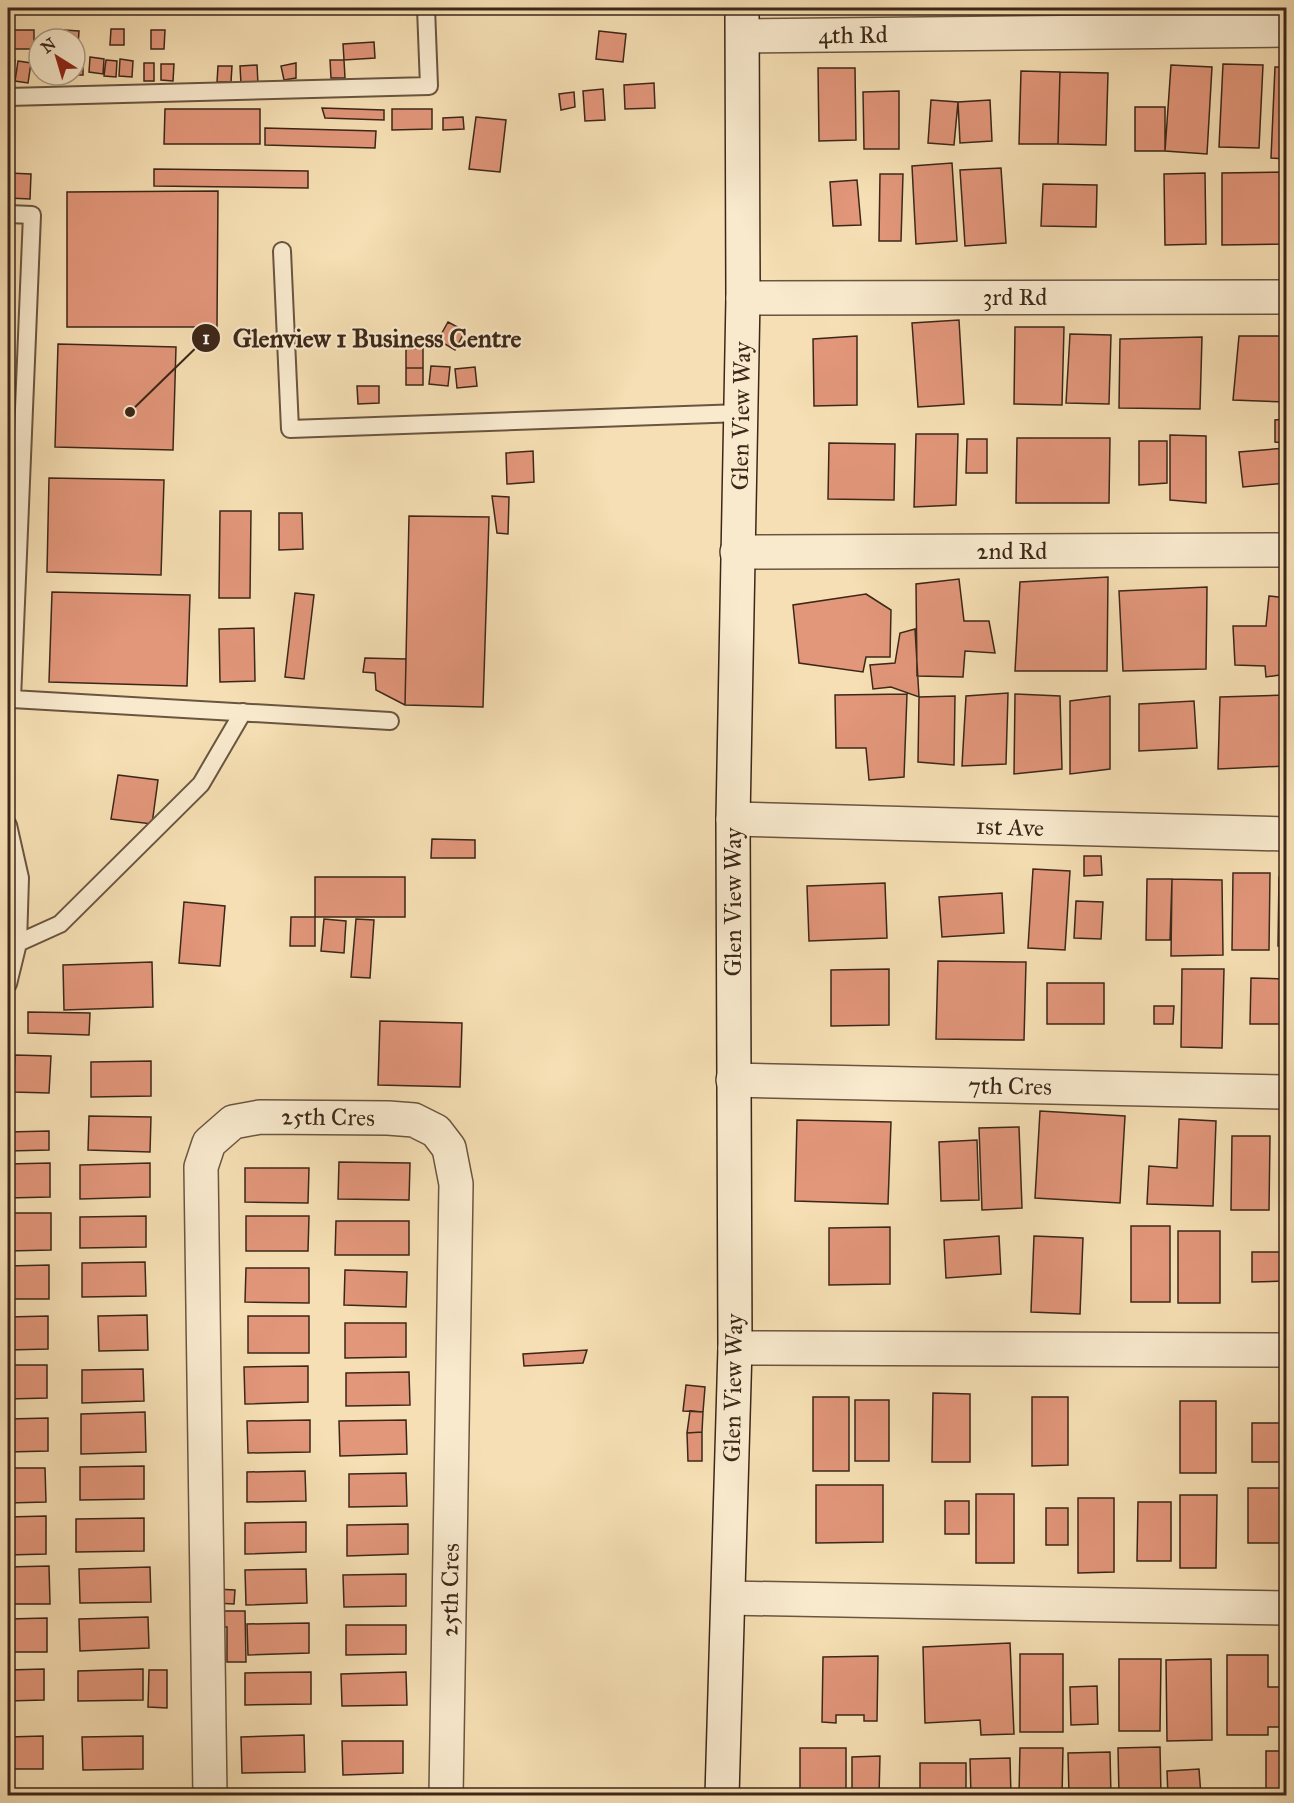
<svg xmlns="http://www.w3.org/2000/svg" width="1294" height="1803" font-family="'IM FELL Great Primer',serif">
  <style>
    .building { fill: #e2967a; stroke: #3c2719; stroke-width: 1.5 }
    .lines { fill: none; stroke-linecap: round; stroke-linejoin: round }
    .lane-casing { stroke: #6a5540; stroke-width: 20 }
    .street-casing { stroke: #6a5540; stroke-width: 36 }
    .secondary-casing { stroke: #3c2719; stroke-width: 36 }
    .lane { stroke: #f9eace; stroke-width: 16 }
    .street { stroke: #f9eace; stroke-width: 33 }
    .secondary { stroke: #f9eace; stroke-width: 33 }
    .labels { text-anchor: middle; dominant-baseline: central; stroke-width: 4.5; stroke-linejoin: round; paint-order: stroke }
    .street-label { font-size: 24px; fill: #3c2719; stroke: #f9eace }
    .leader { fill: none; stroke: #3c2719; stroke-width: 2 }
    .callout-dot { fill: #3c2719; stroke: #f9eace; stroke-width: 2 }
    .mark-label { font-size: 18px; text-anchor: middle; font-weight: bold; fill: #fff }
    .callout-label { font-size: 26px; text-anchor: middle; font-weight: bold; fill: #3c2719; stroke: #f9eace; stroke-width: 4.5; stroke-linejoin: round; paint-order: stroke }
  </style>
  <rect width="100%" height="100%" fill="#f6dfb4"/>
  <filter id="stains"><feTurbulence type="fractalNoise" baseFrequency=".00333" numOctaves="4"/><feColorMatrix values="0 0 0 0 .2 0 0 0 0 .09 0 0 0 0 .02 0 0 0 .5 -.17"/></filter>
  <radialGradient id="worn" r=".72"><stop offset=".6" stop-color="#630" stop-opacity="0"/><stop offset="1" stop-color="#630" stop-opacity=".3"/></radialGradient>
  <path class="building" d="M111 29H124V45H110Z
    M12 30H34V49H12Z
    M64 30 79 31 78 46H75V39H63Z
    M151 30H165L164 49H151Z
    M599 31 626 34 623 62 596 59Z
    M374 42 375 58 344 60 343 44Z
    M90 57 104 59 103 74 89 72Z
    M75 58H83V75H75Z
    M8 59 15 60 12 80H8Z
    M120 59 133 61 132 77 119 76Z
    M106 60 117 61 116 77 104 76Z
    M330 60H344L345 78H331Z
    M18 61 31 63 28 83 15 81Z
    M144 63H154V81H144Z
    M296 63V78L284 80 281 66Z
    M161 64H174L173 81 161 80Z
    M1223 64 1263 65 1259 148 1219 147Z
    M257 65 258 84H241L240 66Z
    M1171 65 1212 67 1207 154 1165 151Z
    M218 66H232L231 82H217Z
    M1275 67H1286V159L1271 158Z
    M818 68H855L856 140 819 141Z
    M1021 71 1060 72 1058 144H1019Z
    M1060 72 1108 73 1106 145 1058 144Z
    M654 83 655 108 625 109 624 85Z
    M603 89 605 120 585 121 583 91Z
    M899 91V149H864L863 92Z
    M574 92 575 107 561 110 559 94Z
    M931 100 958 102 954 145 928 143Z
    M990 100 992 141 960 143 958 102Z
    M1135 107H1165V151H1135Z
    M322 108 384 110V120L325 118Z
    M165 109H260V144H164Z
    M392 109H432V129L392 130Z
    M463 117 464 129 443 130V118Z
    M476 117 506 120 500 172 469 169Z
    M265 128 376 131 375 148 265 145Z
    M952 163 957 241 916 244 912 166Z
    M1001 168 1006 243 965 246 960 170Z
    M154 169 308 171V188L154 186Z
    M1286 172V244L1222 245V173Z
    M8 173 31 174 30 199 8 198Z
    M1205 173 1206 244 1165 245 1164 174Z
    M880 174H903L901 241H879Z
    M857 180 861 225 833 226 830 182Z
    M1043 184 1097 185 1096 227 1041 226Z
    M218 191 217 327H67V192Z
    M959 320 964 404 918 407 912 323Z
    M448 322 465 331 455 350 438 340Z
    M1015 327H1064L1062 405 1014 404Z
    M1070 334 1111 335 1109 404 1066 403Z
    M857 336V405L814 406 813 339Z
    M1239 336H1286V402L1233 400Z
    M1202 337 1200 409 1119 408 1120 339Z
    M58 344 176 347 173 450 55 447Z
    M423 348V368H406V349Z
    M431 366 450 367 448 386 429 384Z
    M475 367 477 386 457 388 455 369Z
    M406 368H423V385H406Z
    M357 386H379V403L358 404Z
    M1286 419V443L1275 442V420Z
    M916 434H958L956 505 914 507Z
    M1170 435 1206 436V503L1170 500Z
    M1017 438H1110L1109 503H1016Z
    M967 439H987V473H966Z
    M1139 441H1167V483L1139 485Z
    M829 443 895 444 894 500 828 499Z
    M1286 448V483L1243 487 1239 452Z
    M533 451 534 482 507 484 506 453Z
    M49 478 164 480 161 575 47 572Z
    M492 496 509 497 508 534 497 533Z
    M220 511H251L250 598H219Z
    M279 513H302L303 549 279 550Z
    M409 516 489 517 483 707 405 705Z
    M1108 577 1107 671H1015L1020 582Z
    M959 579 964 621H989L995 653 965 651 963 677 917 676 916 584Z
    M1207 587 1206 669 1123 671 1119 591Z
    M52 592 190 595 187 686 49 682Z
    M295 593 314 595 304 679 285 677Z
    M866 594 891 610 890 657H866L863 672 799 663 793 605Z
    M1269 596 1286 598V674L1266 677 1265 666 1235 665 1233 626H1266Z
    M254 628 255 681 220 682 219 629Z
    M915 629 919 697 891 687 873 689 870 665 895 663 900 633Z
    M365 658 406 659 405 705 376 690 375 673 363 672Z
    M1008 693 1006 764 962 766 966 696Z
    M907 694 904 777 869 780 866 748H836L835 695Z
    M1015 694 1060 696 1062 769 1014 774Z
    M1286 695V766L1218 769 1220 697Z
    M955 696 954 765 918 762 919 697Z
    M1110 696V769L1070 774V701Z
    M1194 701 1197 748 1139 751V704Z
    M118 775 158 780 152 824 111 819Z
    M432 839 475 840V858H431Z
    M1084 856H1101L1102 875 1084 876Z
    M1033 869 1070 871 1065 950 1028 948Z
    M1233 873H1270L1269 950H1232Z
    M315 877H405V917H315Z
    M1279 877H1286V946H1278Z
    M1147 879H1172L1170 940H1146Z
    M1172 879 1222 880 1223 955 1171 956Z
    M885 883 887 938 809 941 807 886Z
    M1002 893 1004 933 942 937 939 897Z
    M1076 901 1103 902 1101 939 1074 938Z
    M184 902 225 906 220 966 179 963Z
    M291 917H315V946H290Z
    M324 919 346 921 344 953 321 951Z
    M356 919 374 920 370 978 351 977Z
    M938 961 1026 962 1024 1040 936 1039Z
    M152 962 153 1007 64 1010 63 965Z
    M889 969V1025L831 1026V970Z
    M1182 969H1224L1222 1048 1181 1047Z
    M1251 978 1286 979V1024H1250Z
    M1047 983H1104V1024H1047Z
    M1154 1006H1174L1173 1024H1154Z
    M28 1012 90 1013 89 1035 28 1033Z
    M380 1021 462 1023 460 1087 378 1085Z
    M15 1055 51 1056 49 1093 13 1092Z
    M151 1061V1096L91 1097V1062Z
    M1040 1111 1125 1116 1120 1203 1035 1198Z
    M89 1116 151 1117 150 1152 88 1150Z
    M1179 1119 1216 1121 1213 1206 1147 1204 1149 1166 1177 1168Z
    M797 1120 891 1122 888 1204 795 1201Z
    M1019 1127 1022 1208 982 1210 979 1128Z
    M49 1131V1150L8 1151V1132Z
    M1232 1136H1270L1269 1210H1231Z
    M977 1140 979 1200 941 1201 939 1142Z
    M339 1162 410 1163 409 1200 338 1199Z
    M50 1163V1197L8 1198V1164Z
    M150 1163V1197L80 1199V1165Z
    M245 1168H309L308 1203 245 1202Z
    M8 1213H51V1250L8 1251Z
    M146 1216V1247L80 1248V1217Z
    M246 1216H309L308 1251H246Z
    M336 1221H409V1255H335Z
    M1131 1226H1170V1302H1131Z
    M890 1227V1284L829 1285V1228Z
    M1178 1231H1220V1303H1178Z
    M999 1236 1001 1274 946 1278 944 1240Z
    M1034 1236 1083 1238 1080 1314 1031 1312Z
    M1252 1252H1286V1281L1252 1282Z
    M145 1262 146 1296 82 1297V1263Z
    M49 1265V1299H8V1266Z
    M246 1268H309V1303L245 1302Z
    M345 1270 407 1272 406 1307 344 1305Z
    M147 1315 148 1350 99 1351 98 1316Z
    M48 1316V1349L8 1350V1317Z
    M248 1316H309V1353H248Z
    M345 1323H406V1357L345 1358Z
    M587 1350 583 1363 524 1366 523 1354Z
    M8 1365H47V1398L8 1399Z
    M308 1366V1402L245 1404 244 1367Z
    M143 1369 144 1401 82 1403V1370Z
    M409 1372 410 1405 346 1406V1373Z
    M686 1385 705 1387 703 1412 683 1411Z
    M933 1393 970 1394V1462H932Z
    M813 1397H849V1471H813Z
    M1032 1397H1068V1465L1032 1466Z
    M855 1400H889V1461H855Z
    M1180 1401H1216V1473H1180Z
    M690 1411 703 1412 702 1432 687 1433Z
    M145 1412 146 1452 81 1454V1414Z
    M48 1418V1451L8 1452V1419Z
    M310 1420V1452L248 1453 247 1421Z
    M406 1420 407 1454 340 1456 339 1421Z
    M1252 1423H1286V1462H1252Z
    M702 1432V1461H688L687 1433Z
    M144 1466V1499L80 1500V1467Z
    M8 1468H45L46 1502 8 1503Z
    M305 1471 306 1501 247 1502V1472Z
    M406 1473 407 1506 349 1507V1474Z
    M816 1485H883V1542L816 1543Z
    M1248 1488H1286V1543H1248Z
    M976 1494H1014V1563H976Z
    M1180 1495H1217L1216 1568H1180Z
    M1078 1498H1114V1572L1078 1573Z
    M945 1501H969V1534H945Z
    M1138 1502H1171V1561H1137Z
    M1046 1508H1068V1545H1046Z
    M46 1516V1554L8 1555V1517Z
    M144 1518V1551L76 1552V1519Z
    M306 1522V1552L245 1554V1523Z
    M408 1524V1554L347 1556V1525Z
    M49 1566 50 1604H8V1567Z
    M150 1567 151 1602 80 1603 79 1569Z
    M306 1569 307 1603 246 1605 245 1570Z
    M406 1574V1606L344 1607 343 1575Z
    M216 1589 235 1590 234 1604 215 1603Z
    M213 1611H245L246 1662H227V1627H214Z
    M148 1617 149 1648 80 1651 79 1619Z
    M47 1618V1652H8V1619Z
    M309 1623V1653L248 1655 247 1624Z
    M346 1625H406V1654L346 1655Z
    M1010 1643 1014 1734 981 1735 980 1720 925 1723 923 1647Z
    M1020 1654H1063V1732H1020Z
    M1227 1655H1268V1687H1286V1727H1268V1735H1227Z
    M878 1656 877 1721H864V1715H836V1723L822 1722 823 1657Z
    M1119 1659H1161L1160 1731H1119Z
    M1211 1659 1212 1740 1167 1741 1166 1660Z
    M44 1669V1700L8 1701V1670Z
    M143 1669V1700L78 1701V1671Z
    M149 1670H167V1708L148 1707Z
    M311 1672V1704L245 1705V1673Z
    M406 1672 407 1705 342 1706 341 1674Z
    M1097 1686 1098 1724 1071 1725 1070 1687Z
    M304 1735 305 1772 242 1773 241 1737Z
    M43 1736V1769H8V1737Z
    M143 1736V1769L83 1770 82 1737Z
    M342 1741H403V1773L343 1775Z
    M1160 1747 1161 1796H1119L1118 1748Z
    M800 1748H846V1796H800Z
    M1020 1748H1063L1062 1796H1019Z
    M1266 1751H1286V1796H1266Z
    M1110 1752 1111 1796H1069L1068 1753Z
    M880 1756 879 1796H852V1757Z
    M1010 1758 1011 1796H971L970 1759Z
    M920 1763H966V1796H920Z
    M1199 1769 1201 1796H1168L1167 1771Z"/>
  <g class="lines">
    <g class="lane-casing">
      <path id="lane" d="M8 97 429 86 426 8
        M8 214 32 215 12 699 390 721
        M282 251 290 429 741 413
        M8 825 20 878 18 943 8 984
        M18 943 60 924 201 784 243 712"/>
    </g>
    <g class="street-casing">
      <path id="street" d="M743 36 1286 30
        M743 298 1286 297
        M737 552 1286 550
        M733 819 1286 834
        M733 1080 1286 1092
        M735 1348 1286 1350
        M729 1598 1286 1608
        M210 1796 201 1167 209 1143 233 1122 260 1117 388 1118 414 1120 436 1131 449 1148 456 1184 446 1796"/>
    </g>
    <g class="secondary-casing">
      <path id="secondary" d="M722 1796 735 1348 733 819 743 298 742 8"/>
    </g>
    <use href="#lane" class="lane"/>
    <use href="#street" class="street"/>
    <use href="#secondary" class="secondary"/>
  </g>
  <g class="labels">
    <g class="street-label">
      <text transform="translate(853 35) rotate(-1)">4th Rd</text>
      <text x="1015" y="297">3rd Rd</text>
      <text transform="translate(741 416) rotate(-89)">Glen View Way</text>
      <text x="1012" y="551">2nd Rd</text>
      <text transform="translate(1010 827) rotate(2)">1st Ave</text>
      <text transform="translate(733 902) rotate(-90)">Glen View Way</text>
      <text transform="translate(1010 1086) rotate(1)">7th Cres</text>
      <text transform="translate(328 1117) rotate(1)">25th Cres</text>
      <text transform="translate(733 1388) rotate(-89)">Glen View Way</text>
      <text transform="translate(450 1590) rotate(-89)">25th Cres</text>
    </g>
  </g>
  <path class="leader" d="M130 412L206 338"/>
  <g class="callout-dot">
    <circle cx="130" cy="412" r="6"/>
    <circle cx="206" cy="338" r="15"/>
  </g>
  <g class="mark-label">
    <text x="206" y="344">1</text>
  </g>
  <g class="callout-label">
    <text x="377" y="347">Glenview 1 Business Centre</text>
  </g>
  <rect width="1294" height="1803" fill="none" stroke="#f6dfb4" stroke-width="30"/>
  <rect x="9" y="9" width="1276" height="1785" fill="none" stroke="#3c2719" stroke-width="3"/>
  <rect x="15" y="15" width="1264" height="1773" fill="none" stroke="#3c2719" stroke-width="1.5"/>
  <g transform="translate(57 57) rotate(323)"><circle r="28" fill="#f9eace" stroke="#ad9c86" stroke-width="1.5"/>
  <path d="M0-4.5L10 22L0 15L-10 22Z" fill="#8f2418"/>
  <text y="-9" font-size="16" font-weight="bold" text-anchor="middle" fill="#3c2719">N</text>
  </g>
  <rect width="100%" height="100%" filter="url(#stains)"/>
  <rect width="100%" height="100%" fill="url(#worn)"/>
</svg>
